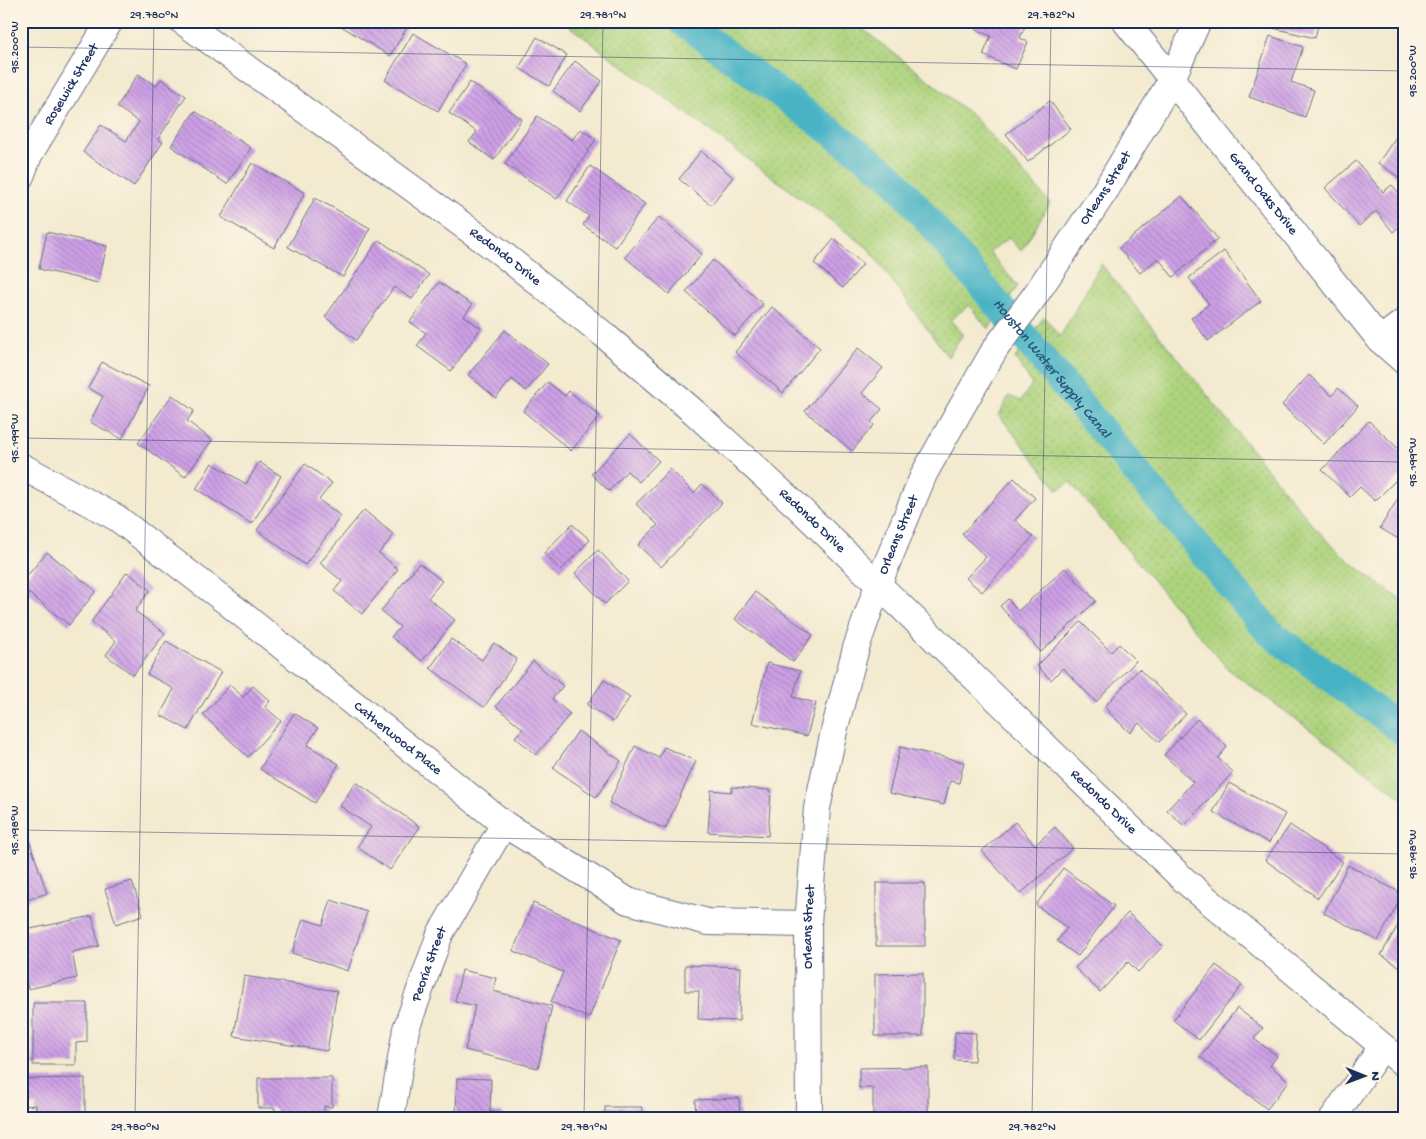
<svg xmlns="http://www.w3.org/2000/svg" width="1426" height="1139" font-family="'Gochi Hand',sans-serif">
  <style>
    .grass { fill: url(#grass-dots); stroke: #64816e }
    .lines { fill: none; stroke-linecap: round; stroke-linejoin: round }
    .canal { stroke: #47b3c5; stroke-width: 29 }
    .building { fill: url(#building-back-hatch) }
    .minor-casing { stroke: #677086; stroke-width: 28 }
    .minor { stroke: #fff; stroke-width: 26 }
    .ticks { fill: none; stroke: #1b2f5e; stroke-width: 1; stroke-opacity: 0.45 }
    .labels { text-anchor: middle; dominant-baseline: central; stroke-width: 4; stroke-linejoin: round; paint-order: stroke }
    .street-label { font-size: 14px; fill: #1b2f5e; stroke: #fcf5e5 }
    .water-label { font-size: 15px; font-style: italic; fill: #28577d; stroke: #fcf5e5 }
    .neatline { fill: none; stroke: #1b2f5e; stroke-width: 2 }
    .ticks-label { font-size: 12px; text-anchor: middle; fill: #1b2f5e }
  </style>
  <defs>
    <pattern id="grass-dots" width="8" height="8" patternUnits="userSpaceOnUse" patternTransform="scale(1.25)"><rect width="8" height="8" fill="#add37d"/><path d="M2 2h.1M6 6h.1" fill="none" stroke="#94b56e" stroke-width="1.8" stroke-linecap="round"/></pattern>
    <pattern id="building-back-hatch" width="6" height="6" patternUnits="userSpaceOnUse" patternTransform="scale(1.25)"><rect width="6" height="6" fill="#cea0e6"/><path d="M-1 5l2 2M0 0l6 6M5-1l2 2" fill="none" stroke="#a683be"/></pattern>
  </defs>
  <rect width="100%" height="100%" fill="#fcf5e5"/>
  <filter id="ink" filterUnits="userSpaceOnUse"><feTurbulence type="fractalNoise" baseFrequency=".02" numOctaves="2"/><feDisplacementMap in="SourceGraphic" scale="10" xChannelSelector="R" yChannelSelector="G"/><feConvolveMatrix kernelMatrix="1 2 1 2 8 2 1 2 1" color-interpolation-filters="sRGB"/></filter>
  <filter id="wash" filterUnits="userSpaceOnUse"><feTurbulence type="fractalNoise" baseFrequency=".0096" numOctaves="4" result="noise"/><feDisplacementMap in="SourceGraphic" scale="20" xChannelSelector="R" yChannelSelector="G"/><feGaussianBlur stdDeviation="1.12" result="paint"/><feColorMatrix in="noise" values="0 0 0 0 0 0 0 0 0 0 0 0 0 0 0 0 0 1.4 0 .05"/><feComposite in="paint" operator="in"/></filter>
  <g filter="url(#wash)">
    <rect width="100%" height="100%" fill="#f3eacf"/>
    <path class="grass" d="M562 21H852L926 78 976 119 1050 203 1021 251 1009 238 989 252 1018 286 988 329 969 305 950 320 963 334 948 357 868 248Z
      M1101 264 1315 528 1350 562 1405 603V800L1228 669 1070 482 1058 490 999 415 1009 396 1021 401 1032 384 1015 358 1044 317 1060 337Z"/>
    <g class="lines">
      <path class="canal" id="s1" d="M682 21 891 176 1269 632 1405 732"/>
    </g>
    <g id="blocks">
      <path class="building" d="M333 21H411L390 56Z
        M979 21H1027L1020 38 1028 42 1016 69 983 55 991 36 975 29Z
        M1274 21H1319L1315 38 1273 28Z
        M413 33 466 64 438 111 385 80Z
        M1270 36 1303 47 1291 82 1314 90 1305 117 1249 97Z
        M537 37 567 55 549 86 519 68Z
        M575 61 602 81 580 111 553 91Z
        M138 74 156 86 161 79 186 96 158 139 163 142 134 186 83 152 101 125 126 141 139 122 117 107Z
        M470 82 522 119 494 160 469 142 477 132 449 113Z
        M1050 101 1071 129 1028 162 1006 134Z
        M195 111 251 148 227 184 171 146Z
        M537 116 572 140 580 129 596 139 557 199 505 164Z
        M1398 134 1405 139V182L1378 163Z
        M701 151 733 177 711 205 679 179Z
        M1356 161 1383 192 1392 185 1405 200V222L1393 232 1376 211 1359 226 1325 188Z
        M252 163 305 193 274 248 221 217Z
        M590 166 645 204 615 247 583 225 589 216 567 201Z
        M1182 196 1218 239 1173 277 1158 258 1140 273 1119 248Z
        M315 198 370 228 343 277 288 247Z
        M659 217 702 254 669 294 625 257Z
        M47 232 107 246 98 283 39 269Z
        M834 239 863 264 843 288 814 263Z
        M379 240 429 275 412 299 394 287 356 340 325 317Z
        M1224 251 1261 301 1208 341 1191 318 1209 304 1189 278Z
        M713 260 763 304 735 336 686 292Z
        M439 282 472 305 464 316 481 328 451 371 417 346 426 333 410 322Z
        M772 307 820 348 783 393 735 352Z
        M505 330 548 364 526 391 512 379 496 398 468 375Z
        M858 348 883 368 862 393 882 409 871 422 874 425 852 451 805 411Z
        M102 362 149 386 122 439 90 422 103 396 88 388Z
        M1309 375 1332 396 1338 388 1358 406 1324 444 1282 405Z
        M548 382 565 396 569 391 600 416 571 451 523 411Z
        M172 395 194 411 187 421 212 440 185 477 138 443Z
        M1369 421 1405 455V471L1375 501 1360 487 1350 497 1322 470Z
        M630 434 659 461 639 482 627 471 609 491 591 474Z
        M259 462 281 476 252 524 196 489 212 463 246 484Z
        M305 464 332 483 319 500 341 516 305 565 257 530Z
        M670 469 694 493 702 484 722 503 661 567 638 545 658 525 636 504Z
        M1014 478 1035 498 1015 520 1033 537 982 592 966 578 986 557 962 534Z
        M1405 487V543L1380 528Z
        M364 510 394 535 379 553 398 569 362 614 334 591 342 581 320 563Z
        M572 524 590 540 561 570 544 553Z
        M598 550 628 581 605 604 575 573Z
        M47 552 96 591 69 625 21 587V583Z
        M419 563 442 581 428 598 455 620 422 661 391 637 400 627 381 611Z
        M1065 568 1096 601 1041 652 1000 606 1008 599 1018 611Z
        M127 572 150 590 135 611 165 633 133 675 106 655 116 641 91 622Z
        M755 592 813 635 793 662 735 619Z
        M1081 622 1111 652 1119 644 1136 661 1096 702 1063 668 1051 680 1037 666Z
        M451 639 482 660 494 643 517 659 484 707 430 668Z
        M166 641 221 672 188 730 160 715 174 689 147 674Z
        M533 661 563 686 552 699 570 714 536 755 515 737 523 729 496 706Z
        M767 663 800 671 793 697 816 703 807 736 752 723Z
        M1139 669 1186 714 1159 742 1139 723 1130 733 1104 707Z
        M604 680 630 697 613 722 587 705Z
        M230 685 243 697 253 686 270 701 265 707 281 721 248 757 203 715Z
        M294 713 318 728 307 745 339 764 315 803 260 769Z
        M1197 719 1227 747 1218 758 1233 772 1184 826 1167 810 1193 782 1164 755Z
        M578 731 621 761 596 797 553 768Z
        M635 746 659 758 664 747 696 761 665 829 609 803Z
        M900 747 964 762 959 783 950 781 944 805 889 793Z
        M356 782 420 827 390 870 357 847 371 827 340 806Z
        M1229 783 1285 814 1269 843 1213 812Z
        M732 787 771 790 768 836 708 832 711 790 732 792Z
        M1015 822 1035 845 1055 827 1073 848 1020 894 982 851Z
        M1290 825 1343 862 1318 898 1265 860Z
        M28 837 47 893 21 902V839Z
        M1348 865 1403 894 1378 941 1324 913Z
        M1063 868 1114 906 1078 956 1057 941 1067 928 1036 905Z
        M132 881 143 915 116 924 105 889Z
        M876 883H925V946H876Z
        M331 900 367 912 348 971 292 953 303 919 323 925Z
        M533 903 621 940 589 1018 551 1002 563 972 513 951Z
        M1128 913 1163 946 1138 972 1128 962 1100 992 1075 968Z
        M1405 913V970L1381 955Z
        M92 916 99 946 72 952 77 978 28 989 21 957V931Z
        M685 965 741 967 739 1021 698 1019 699 991H685Z
        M1216 965 1242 985 1199 1040 1173 1020Z
        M462 970 496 978 493 991 552 1006 538 1068 465 1050 475 1006 455 1001Z
        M923 973V1036H875V974Z
        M244 976 337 991 327 1051 234 1036Z
        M33 1003H87V1042L76 1043V1065H33Z
        M1237 1008 1263 1028 1254 1039 1277 1056 1270 1066 1289 1081 1267 1109 1200 1057Z
        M955 1032 976 1033 974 1061 954 1060Z
        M928 1067V1118H873V1088H859V1068Z
        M85 1078V1118H36V1105L24 1106V1079Z
        M258 1078H332V1107L324 1106V1118H275V1108H258Z
        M457 1078 491 1079 490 1112H503V1118H456Z
        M739 1098 740 1118H696L695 1100Z
        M605 1107H642L641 1118H605Z"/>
    </g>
  </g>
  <g filter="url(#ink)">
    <use href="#blocks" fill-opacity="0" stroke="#677086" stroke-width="1"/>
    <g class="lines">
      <g class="minor-casing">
        <g id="minor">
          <path id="s2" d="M182 21 500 252 603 334 694 412 798 507 1184 880 1405 1065"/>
          <path id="s3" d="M1125 21 1380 340 1405 362"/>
          <path id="s4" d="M21 176 29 155 110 21"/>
          <path d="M1380 340 1405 321"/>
          <path id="s5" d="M21 466 117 518 228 603 504 824 628 901 708 922 808 924"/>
          <path id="s6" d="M391 1118 406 1029 440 934 504 824"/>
          <path id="s7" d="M809 1118 808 924 817 808 835 727 856 648 878 585 924 474 956 417 995 349 1034 297 1105 191 1171 81 1198 21"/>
          <path d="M1333 1118 1382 1047"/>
        </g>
      </g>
      <use href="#minor" class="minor"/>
    </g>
  </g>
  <path class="ticks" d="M21 47 1405 71M21 438 1405 462M21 830 1405 854M135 1118 154 21M584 1118 603 21M1032 1118 1051 21"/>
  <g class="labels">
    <g class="street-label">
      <text stroke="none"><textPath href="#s4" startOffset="105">Rosewick Street</textPath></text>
      <text stroke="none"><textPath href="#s7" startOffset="1001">Orleans Street</textPath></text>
      <text stroke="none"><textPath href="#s3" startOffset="221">Grand Oaks Drive</textPath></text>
      <text stroke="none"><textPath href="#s2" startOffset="400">Redondo Drive</textPath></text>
      <text stroke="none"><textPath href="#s2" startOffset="805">Redondo Drive</textPath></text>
      <text stroke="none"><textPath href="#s7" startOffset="596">Orleans Street</textPath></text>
      <text stroke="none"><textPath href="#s5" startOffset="466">Catherwood Place</textPath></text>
      <text stroke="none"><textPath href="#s2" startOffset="1210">Redondo Drive</textPath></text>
      <text stroke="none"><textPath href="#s7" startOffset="191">Orleans Street</textPath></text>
      <text stroke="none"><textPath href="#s6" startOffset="159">Peoria Street</textPath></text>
    </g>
    <g class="water-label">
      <text stroke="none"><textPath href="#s1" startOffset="511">Houston Water Supply Canal</textPath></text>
    </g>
  </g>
  <rect width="1426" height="1139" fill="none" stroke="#fcf5e5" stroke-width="55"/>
  <g transform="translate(1364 1076) rotate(91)" stroke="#fcf5e5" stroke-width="4" paint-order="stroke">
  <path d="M0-4L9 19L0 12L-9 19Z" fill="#1b2f5e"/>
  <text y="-8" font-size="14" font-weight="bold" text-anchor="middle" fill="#1b2f5e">N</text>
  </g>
  <rect x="28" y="28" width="1370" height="1084" class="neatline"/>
  <g class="ticks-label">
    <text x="154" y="18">29.780°N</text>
    <text x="603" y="18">29.781°N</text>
    <text x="1051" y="18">29.782°N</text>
    <text transform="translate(14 47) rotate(-90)" y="4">95.200°W</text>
    <text transform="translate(1412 71) rotate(-90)" y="4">95.200°W</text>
    <text transform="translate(14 438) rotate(-90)" y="4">95.199°W</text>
    <text transform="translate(1412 462) rotate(-90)" y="4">95.199°W</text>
    <text transform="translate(14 830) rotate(-90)" y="4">95.198°W</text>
    <text transform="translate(1412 854) rotate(-90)" y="4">95.198°W</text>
    <text x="135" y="1130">29.780°N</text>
    <text x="584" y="1130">29.781°N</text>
    <text x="1032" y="1130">29.782°N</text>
  </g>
</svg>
